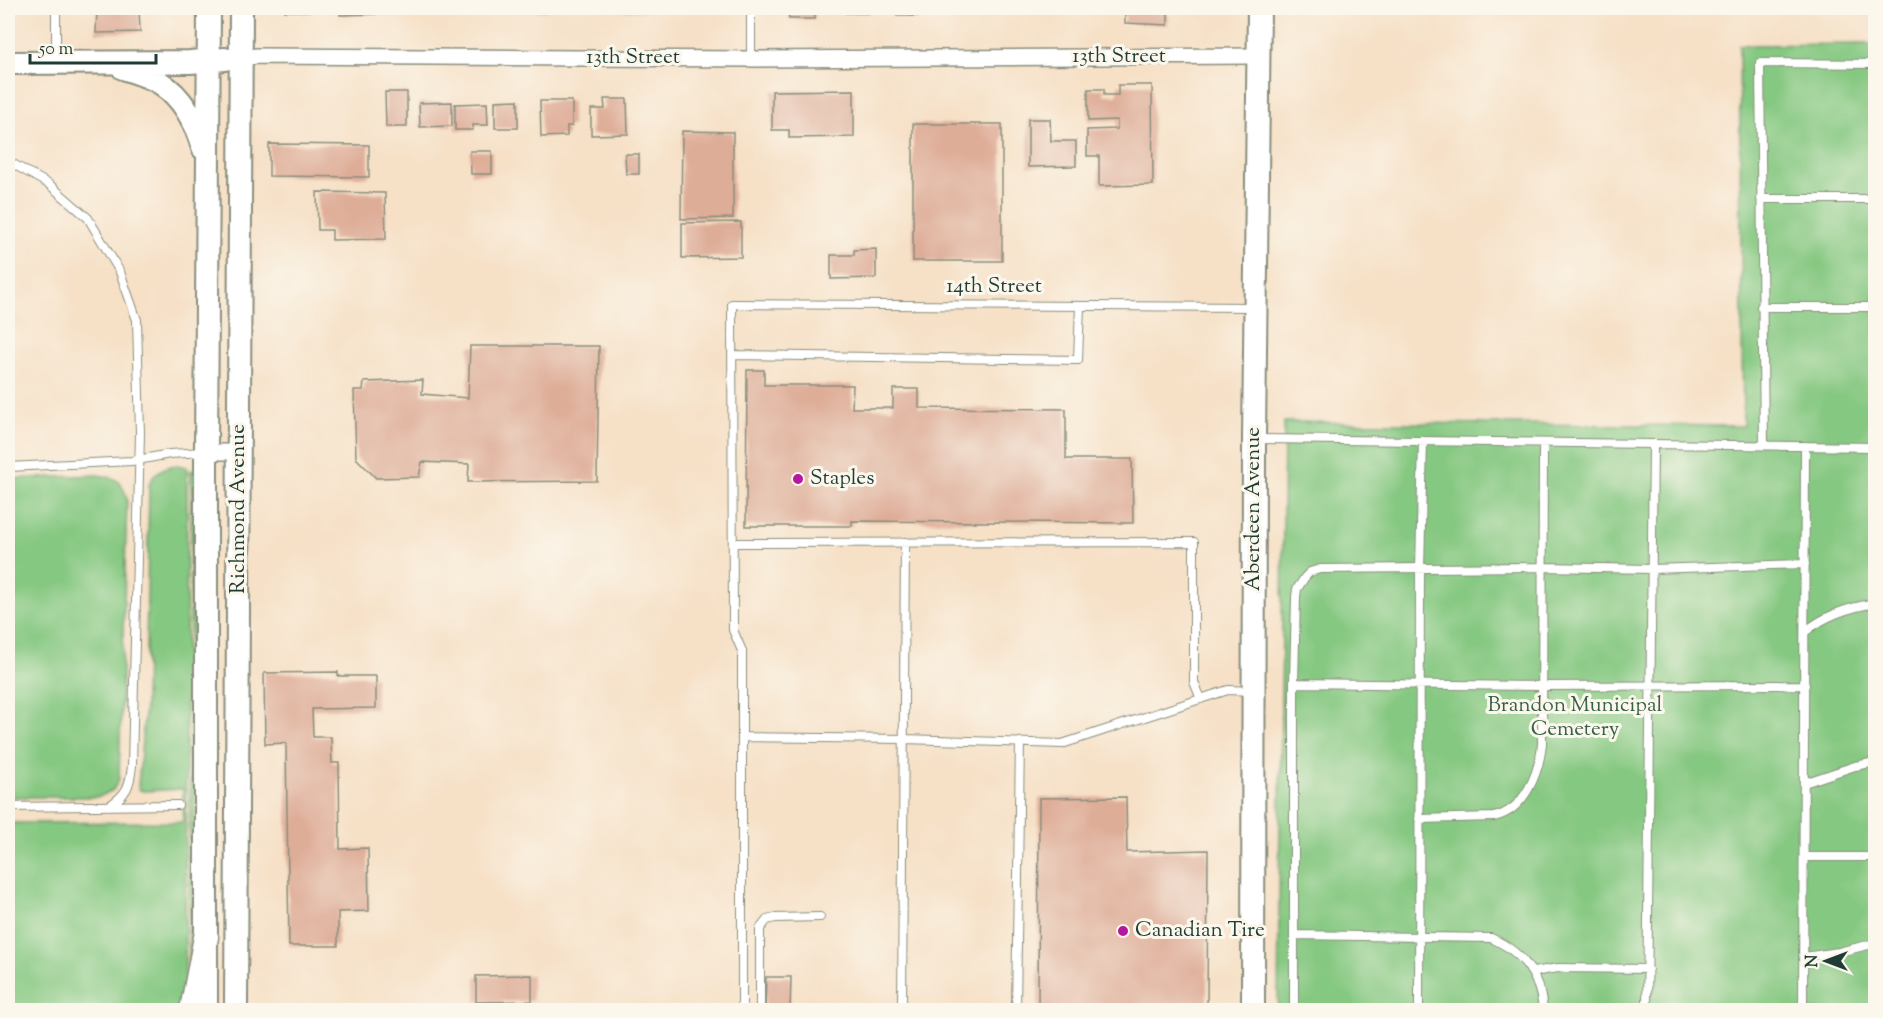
<svg xmlns="http://www.w3.org/2000/svg" width="1883" height="1018" font-family="'Sorts Mill Goudy',serif">
  <style>
    .green { fill: #85c881; stroke: #52825a; stroke-width: 1.5 }
    .building { fill: #dead98 }
    .lines { fill: none; stroke-linecap: round; stroke-linejoin: round }
    .lane-casing { stroke: #8a8e7d; stroke-width: 10 }
    .street-casing { stroke: #8a8e7d; stroke-width: 18 }
    .secondary-casing { stroke: #8a8e7d; stroke-width: 26 }
    .primary-casing { stroke: #8a8e7d; stroke-width: 27 }
    .lane { stroke: #fff; stroke-width: 8 }
    .street { stroke: #fff; stroke-width: 15 }
    .secondary { stroke: #fff; stroke-width: 22 }
    .primary { stroke: #fff; stroke-width: 24 }
    .poi-dot { fill: #b5179e; stroke: #fbf7ec; stroke-width: 2 }
    .labels { text-anchor: middle; dominant-baseline: central; stroke-width: 6; stroke-linejoin: round; paint-order: stroke }
    .street-label { font-size: 21px; fill: #1f3d34; stroke: #fbf7ec }
    .poi-label { font-size: 21px; fill: #1f3d34; stroke: #fbf7ec; text-anchor: start }
    .park-label { font-size: 21px; fill: #386047; stroke: #fbf7ec }
  </style>
  <rect width="100%" height="100%" fill="#fbf7ec"/>
  <filter id="ink" filterUnits="userSpaceOnUse"><feTurbulence type="fractalNoise" baseFrequency=".0167" numOctaves="2"/><feDisplacementMap in="SourceGraphic" scale="12" xChannelSelector="R" yChannelSelector="G"/><feConvolveMatrix kernelMatrix="1 2 1 2 8 2 1 2 1" color-interpolation-filters="sRGB"/></filter>
  <filter id="wash" filterUnits="userSpaceOnUse"><feTurbulence type="fractalNoise" baseFrequency=".008" numOctaves="4" result="noise"/><feDisplacementMap in="SourceGraphic" scale="24" xChannelSelector="R" yChannelSelector="G"/><feGaussianBlur stdDeviation="1.35" result="paint"/><feColorMatrix in="noise" values="0 0 0 0 0 0 0 0 0 0 0 0 0 0 0 0 0 1.4 0 .05"/><feComposite in="paint" operator="in"/></filter>
  <g filter="url(#wash)">
    <rect width="100%" height="100%" fill="#f6e0c6"/>
    <path class="green" d="M1875 44V1010H1278L1284 422 1743 426 1739 45Z
      M177 465 187 467 185 1010H8V823L183 822V789L144 791 140 790 138 786 145 706 149 485C154 472 163 467 177 465Z
      M191 470 196 472 195 955 189 982Z
      M98 475C117 478 122 480 127 499L119 779 113 790 99 797H8V479Z"/>
    <g id="blocks">
      <path class="building" d="M97 8H139L140 32 96 33Z
        M285 8H317V11H285Z
        M340 8H377V14L340 15Z
        M446 8H480V10L446 11Z
        M484 8H518V10H484Z
        M520 8H548V11H520Z
        M621 8H671V10L621 11Z
        M675 8H723V10H675Z
        M788 8H815V19H789Z
        M827 8H841V12H827Z
        M845 8H869V13H845Z
        M897 8H925V10H918V16H897Z
        M960 8H978V11L960 12Z
        M1125 8H1168V25L1125 23Z
        M1118 85H1152L1153 185 1099 186V156H1087V130L1117 129V120L1088 121V89H1104V95H1118Z
        M854 90V137L789 138V130H772V91Z
        M385 92H407V127H386Z
        M604 99H627L628 134 591 135V109H605Z
        M518 100V128H495V101Z
        M540 101H572V126H567V136L541 137Z
        M452 102V126L420 127 419 103Z
        M487 103 488 125H473V130H455V104Z
        M1028 119H1050L1051 141H1076V166L1028 167Z
        M913 124H1002V261H913Z
        M682 131 733 132V218L681 219Z
        M269 144 369 145V177L269 176Z
        M470 151H492V174H471Z
        M625 154H639V174H626Z
        M317 192 385 193 386 239 332 240V230H318Z
        M741 222V257L682 258V223Z
        M876 249V278L831 279V255H854V250Z
        M470 346H599L597 481 468 482 469 464 422 462 419 477 376 478 356 458 354 390H363L364 382 423 380 422 394 468 398Z
        M747 370H764V385H853L852 408H893V389H919V408L1066 409V459H1132L1133 523 852 521V526H746Z
        M338 672V676H376V708L312 709 313 737H331L332 763H339L340 849 368 848 369 911 338 912V946H289L286 743 265 744 264 673Z
        M1126 797 1127 852 1208 850 1207 1010H1038L1039 798Z
        M532 975V1001L476 1002V976Z
        M766 977H791L790 1010H765Z"/>
    </g>
  </g>
  <g filter="url(#ink)">
    <use href="#blocks" fill-opacity="0" stroke="#8a8e7d" stroke-width="1.5"/>
    <g class="lines">
      <g class="lane-casing">
        <path id="lane" d="M56 8V60
          M751 8V59
          M8 161 50 185 88 218 120 272 137 320 140 433 132 766C130 786 127 794 109 806
          M1761 199H1876
          M1761 307H1876
          M733 355 1078 360 1080 306
          M1256 439 1876 447
          M1764 445 1760 63 1876 64
          M8 467 132 461 170 454 203 452
          M733 543 1194 542V682L1201 699
          M1805 632C1825 615 1850 607 1876 603
          M1294 683 1543 686 1805 685
          M743 737 904 739 1062 744 1228 690 1252 691
          M1804 783 1855 766 1876 762
          M8 807 178 805
          M1419 819 1494 817C1525 810 1539 773 1542 744L1543 443
          M1805 857H1876
          M1294 935 1491 938C1523 952 1540 976 1543 1010
          M1804 957 1839 952 1876 943
          M1533 972 1558 968 1648 969
          M742 1010V651L733 630 732 304 1252 307
          M760 1010V929L767 920 775 918 820 917
          M902 1010 905 542
          M1016 1010 1020 742
          M1294 1010V683L1296 597 1297 589 1305 577 1310 572 1320 569 1543 567 1652 569 1805 564
          M1419 1010 1420 569 1423 441
          M1647 1010 1653 444
          M1803 1010 1805 446"/>
      </g>
      <g class="street-casing">
        <path id="street" d="M240 58 257 56 751 59 1259 56
          M206 452H239"/>
      </g>
      <g class="secondary-casing">
        <path id="secondary" d="M8 63 190 62 225 59
          M123 68C135 72 148 76 159 82 183 97 195 121 203 148
          M206 1010V452L209 8
          M236 1010 241 8
          M1253 1010 1254 438 1259 8"/>
      </g>
      <g class="primary-casing">
        <path id="primary" d="M192 1010 206 937"/>
      </g>
      <use href="#lane" class="lane"/>
      <use href="#street" class="street"/>
      <use href="#secondary" class="secondary"/>
      <use href="#primary" class="primary"/>
    </g>
  </g>
  <g class="poi-dot">
    <circle cx="798" cy="479" r="6"/>
    <circle cx="1123" cy="931" r="6"/>
  </g>
  <g class="labels">
    <g class="street-label">
      <text x="1119" y="57">13th Street</text>
      <text x="633" y="58">13th Street</text>
      <text x="994" y="287">14th Street</text>
      <text transform="translate(239 509) rotate(-90)">Richmond Avenue</text>
      <text transform="translate(1254 509) rotate(-90)">Aberdeen Avenue</text>
    </g>
    <g class="poi-label">
      <text x="810" y="479">Staples</text>
      <text x="1135" y="931">Canadian Tire</text>
    </g>
    <g class="park-label">
      <text x="1575" y="706">Brandon Municipal<tspan x="1575" dy="24">Cemetery</tspan></text>
    </g>
  </g>
  <rect width="1883" height="1018" fill="none" stroke="#fbf7ec" stroke-width="30"/>
  <g transform="translate(1826 961) rotate(270)" stroke="#fbf7ec" stroke-width="4.5" paint-order="stroke">
  <path d="M0-4.5L10 22L0 15L-10 22Z" fill="#1f3d34"/>
  <text y="-9" font-size="16" font-weight="bold" text-anchor="middle" fill="#1f3d34">N</text>
  </g>
  <path d="M30 54v9h126v-9" fill="none" stroke="#1f3d34" stroke-width="3"/>
  <text x="39" y="54" font-size="18" fill="#1f3d34" stroke="#fbf7ec" stroke-width="4.5" paint-order="stroke">50 m</text>
</svg>
